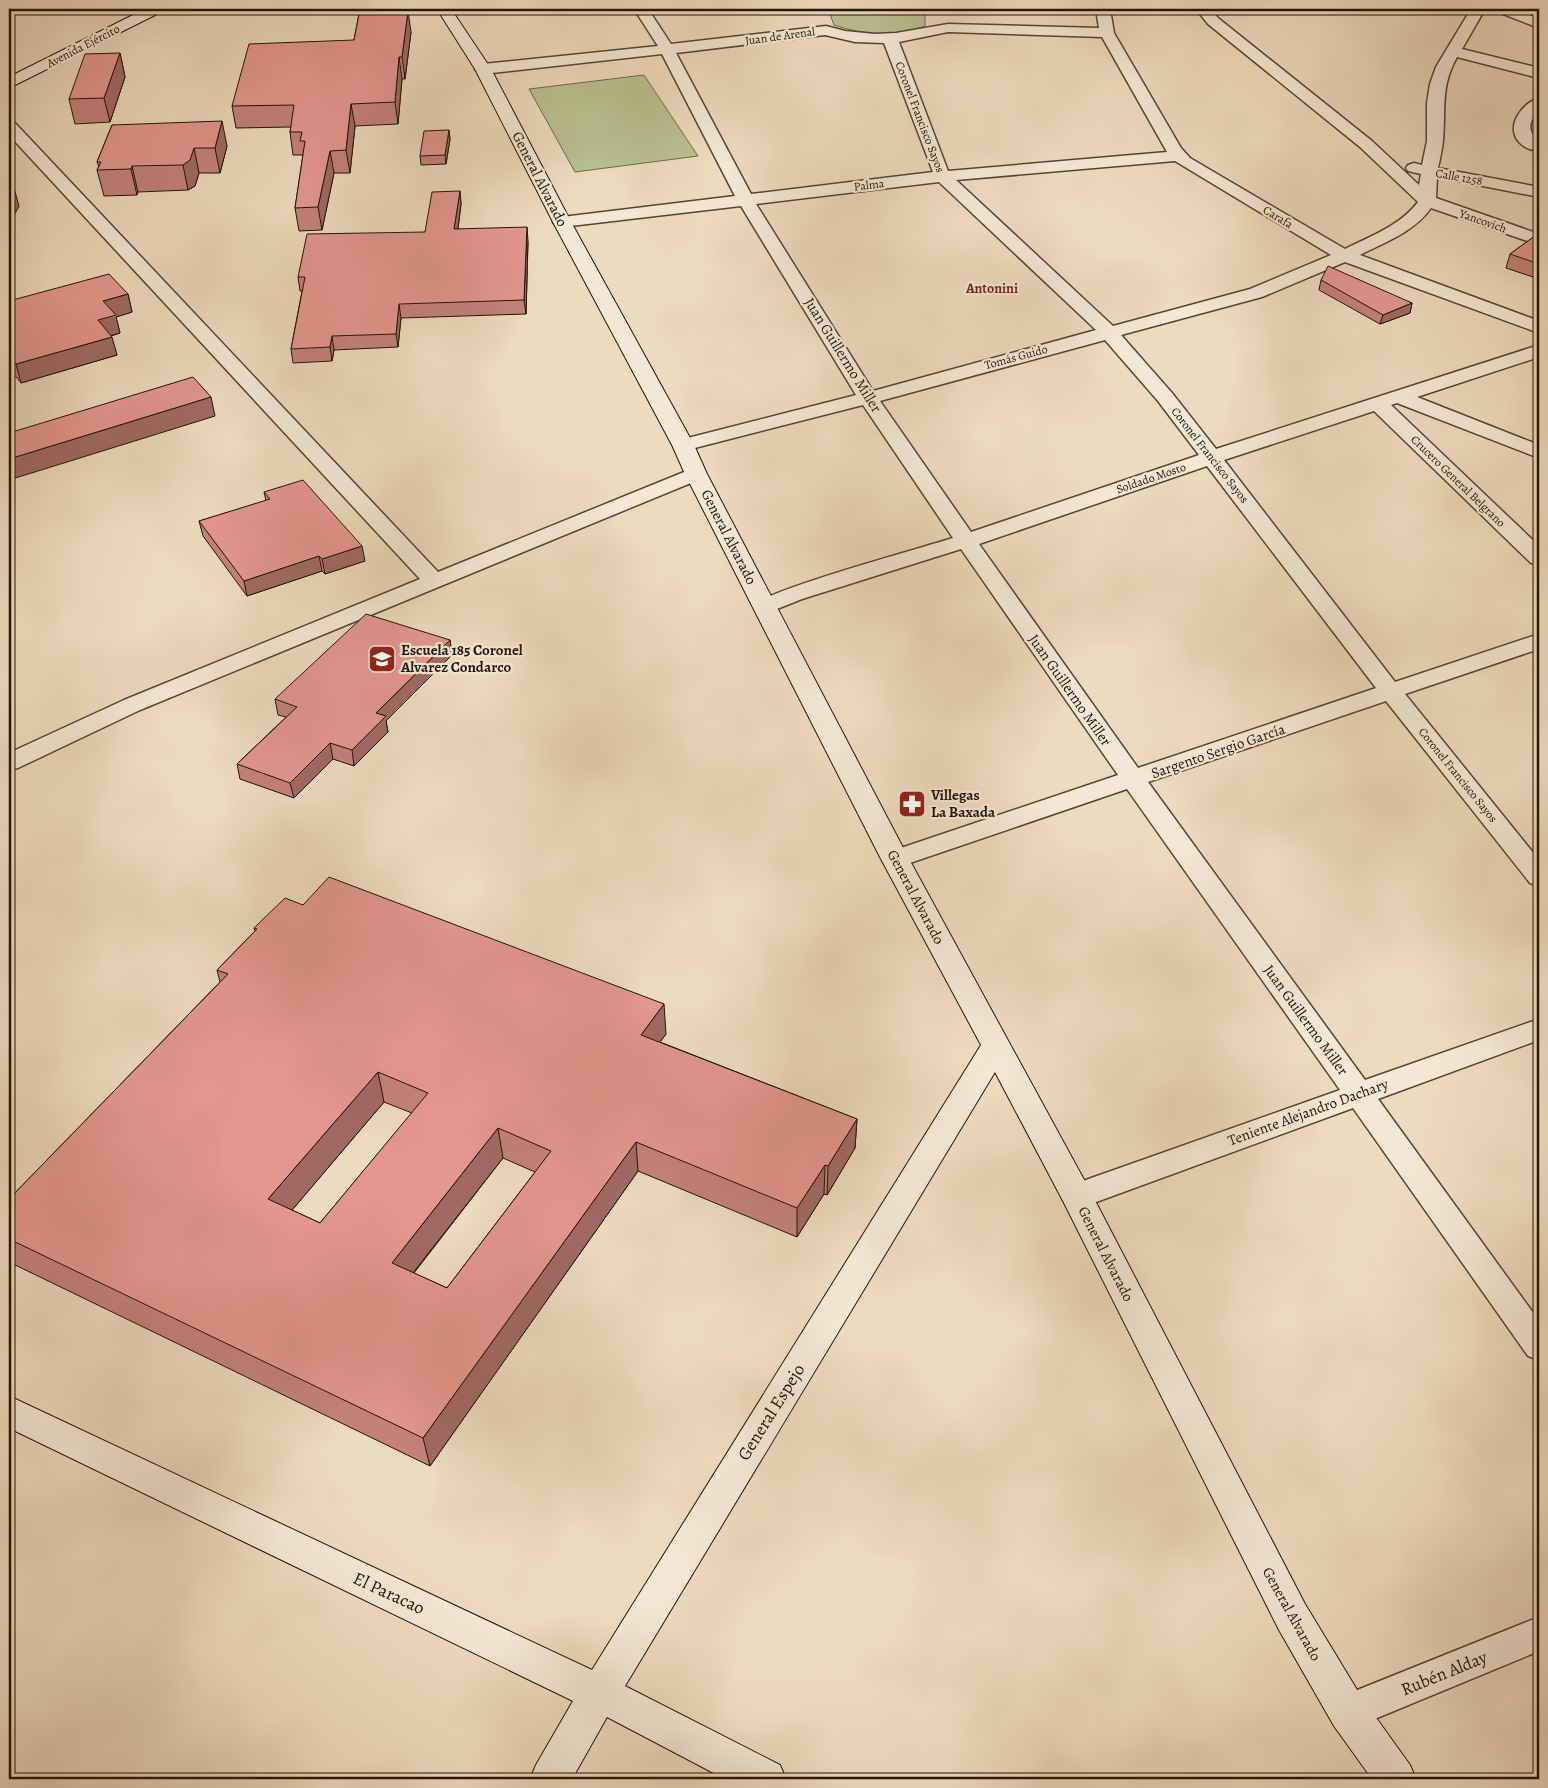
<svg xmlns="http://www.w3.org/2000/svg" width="1548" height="1788" font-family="Alegreya,serif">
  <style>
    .green { fill: #b9c090; stroke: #6e6a4a }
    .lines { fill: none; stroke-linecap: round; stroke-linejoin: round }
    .street-casing { stroke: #554632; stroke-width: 3 }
    .secondary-casing { stroke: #221404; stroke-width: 2 }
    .street { fill: #f3e8d5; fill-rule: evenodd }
    .secondary { fill: #f3e8d5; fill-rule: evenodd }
    .wall { fill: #c4817b; stroke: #221404; fill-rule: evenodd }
    .shaded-wall { fill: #a06964; stroke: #221404 }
    .building { fill: #e4968f; stroke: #221404; fill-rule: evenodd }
    .labels { text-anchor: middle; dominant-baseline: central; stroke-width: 4.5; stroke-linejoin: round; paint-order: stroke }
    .far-street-label { font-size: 12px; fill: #221404; stroke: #f3e8d5 }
    .far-neighbourhood-label { font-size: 14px; font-weight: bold; fill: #7a1f14; stroke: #f3e8d5 }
    .street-label { font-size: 15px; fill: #221404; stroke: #f3e8d5 }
    .poi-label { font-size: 15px; font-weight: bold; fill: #221404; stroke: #f3e8d5; text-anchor: start }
    .near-street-label { font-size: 18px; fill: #221404; stroke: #f3e8d5 }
  </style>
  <rect width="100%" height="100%" fill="#eddbbe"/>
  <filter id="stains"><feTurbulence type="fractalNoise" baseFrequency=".004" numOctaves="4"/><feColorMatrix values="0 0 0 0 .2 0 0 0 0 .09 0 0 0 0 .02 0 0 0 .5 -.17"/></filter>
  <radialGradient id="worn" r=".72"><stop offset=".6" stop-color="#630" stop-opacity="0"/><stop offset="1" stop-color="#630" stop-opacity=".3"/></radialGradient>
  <path class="green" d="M828 9H925V26C894 37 864 35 834 25Z
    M644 75 698 156 575 172 529 89Z"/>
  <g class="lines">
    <g class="street-casing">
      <path id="street" d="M634 9H648L671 44 826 26 845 31 875 34 896 33 948 24 1099 28 1096 9H1110L1114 33 1181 148 1190 158 1345 249C1371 236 1401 225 1418 202L1360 147 1208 24 1196 9H1210L1218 18 1372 141 1419 185 1421 174 1408 171 1406 168 1408 165 1414 163 1422 165 1427 141V103L1430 84 1436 67 1471 9H1485L1462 49 1539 68V78L1457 57C1440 87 1446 109 1443 141 1442 150 1440 159 1438 168L1539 187V197L1437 177 1436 198 1539 234V245L1431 208C1414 232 1385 242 1360 255L1539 321V333L1345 262 1262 297 1121 335 1172 393 1216 449 1539 345V357L1417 397 1539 445V458L1397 403 1391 405 1539 546V564L1531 563 1374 411 1224 460 1395 682 1539 634V649L1405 694 1539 860V886L1530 883 1386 701 1148 782 1365 1080 1539 1019V1040L1378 1099 1539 1321V1360L1528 1356 1353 1108 1088 1205 1077 1208 1066 1205 1062 1196 1066 1187 1340 1090 1127 789 904 865 895 868 886 865 882 859 886 853 1118 775 961 549 802 599 772 611 764 613 756 611 753 606C763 591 925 547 953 538L863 405 683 451 676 449 673 445 676 441 856 395 741 206 562 227 556 226 553 222 556 218 562 217 735 196 662 54 483 74 478 72 475 69 478 66 483 64 658 46ZM948 32 1102 37 1167 152 948 171 899 42ZM825 35 855 42 884 43 933 172 751 194 676 53ZM1175 161 1331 255 1250 289 1113 326 956 180ZM939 182 1096 330 873 391 756 204ZM1105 340 1158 401 1199 455 971 532 880 401ZM1207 466 1376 688 1138 768 979 544Z
        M1496 9H1515L1539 19V28L1498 12Z
        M1539 98V111C1526 124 1529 131 1539 143V149C1529 153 1515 142 1514 131 1512 117 1527 101 1539 98Z
        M9 121 15 123 438 572 689 470 696 468 703 470 706 474 703 478 140 710 18 768 9 770V753L124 700 420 579 9 135Z
        M1539 1617V1651L1348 1730 1335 1725 1329 1712 1335 1699Z"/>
    </g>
    <g class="secondary-casing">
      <path id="secondary" d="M145 9H164L161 12 9 88V77Z
        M437 9H451L491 69 571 222 694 445 707 474 909 859 1088 1187 1305 1604 1362 1698 1410 1765 1416 1779H1372L1334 1726 1279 1630 1063 1201 995 1072 625 1686 780 1765 786 1779H725L607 1717 572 1779H530L536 1765 573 1701 9 1428V1396L592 1670 981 1045 881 859 685 474 672 445 553 222 475 69Z"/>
    </g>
    <use href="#street" class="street"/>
    <use href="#secondary" class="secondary"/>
  </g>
  <path class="wall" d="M360 9H393L394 11 411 32 405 79H402L398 124 355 126 350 173H334L322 230 299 231 295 208 303 155H293L290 132 291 127 236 128 232 106 354 40Z
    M120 53 125 77 110 122 75 124 69 99Z
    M112 125 227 146 220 173H199L195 186 188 190 138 192 137 195 104 196 97 170 99 167 97 162Z
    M449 130 450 139 446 164 421 165 420 156Z
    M460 191 461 204 458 229 528 241 526 314 401 318 398 347 334 350 332 361 293 363 291 349 302 291H300L298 277 425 232Z
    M1539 233V279L1506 268 1510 254Z
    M1321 280 1412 303 1410 313 1380 324 1319 290Z
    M128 294 132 312 116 317 120 333 111 336 117 355 21 383 9 368V301Z
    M264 492 365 561 325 574 322 571 247 596 203 536 199 521 266 501Z
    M450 640 452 655 386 721 388 732 354 766 333 759 294 798 240 779 237 764 286 717 278 715 275 699Z
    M303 905 666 1034 660 1042 857 1119 855 1148 827 1195 824 1194 797 1237 638 1171 430 1466 9 1262V1199L220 982 217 970 255 931 254 928ZM384 1102 412 1113 320 1223 292 1210ZM503 1158 535 1172 447 1288 414 1273Z"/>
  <path class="shaded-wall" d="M408 11 411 32 405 79 402 57Z
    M120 53 125 77 110 122 104 98Z
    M399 57 402 79 398 124 395 102Z
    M351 104 355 126 350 173 346 150Z
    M222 121 227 146 220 173 215 148Z
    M449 130 450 139 446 164 445 155Z
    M194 148 199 173 195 186 188 190 183 165Z
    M330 151 334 173 322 230 318 207Z
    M132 166 138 192 137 195 131 169Z
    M14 188 19 206 9 225V198Z
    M460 191 461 204 456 243 454 229Z
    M527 227 528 241 526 314 524 300Z
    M128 294 132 312 116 317 120 333 102 338 98 320 103 301Z
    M1412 303 1410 313 1380 324 1383 315Z
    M399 304 401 318 398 347 396 334Z
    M332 336 334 350 332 361 330 347Z
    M112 337 117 355 21 383 16 364Z
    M211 397 215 416 9 480V459Z
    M362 546 365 561 325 574 322 559Z
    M319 556 322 571 247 596 244 581Z
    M450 640 452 655 386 721 388 732 354 766 352 750 376 713Z
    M330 743 333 759 294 798 290 783Z
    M664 1004 666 1034 643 1064 641 1035Z
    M378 1072 384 1102 276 1229 268 1199Z
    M857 1119 855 1148 827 1195 828 1166Z
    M498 1128 503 1158 398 1292 392 1263Z
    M636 1142 638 1171 430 1466 423 1438Z
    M825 1165 824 1194 797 1237V1208Z"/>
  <path class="building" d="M360 9H391V12L408 11 402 57H399L395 102 351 104 346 150 330 151 318 207 295 208 305 141H300L302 132H290L294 105 232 106 249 44 354 40Z
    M120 53 104 98 69 99 85 54Z
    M222 121 215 148H194L190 160 183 165 132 166 131 169 97 170 101 162H97L112 125Z
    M449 130 445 155 420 156 424 131Z
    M9 188H14L9 198Z
    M460 191 454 229 527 227 524 300 399 304 396 334 332 336 330 347 291 349 305 277H298L307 234 425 232 432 192Z
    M1539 233V264L1510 254Z
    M1328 266 1412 303 1383 315 1321 280Z
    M109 274 128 294 103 301 116 315 98 320 112 337 16 364 9 356V301Z
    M193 377 211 397 9 459V433Z
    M303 480 362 546 322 559 319 556 244 581 199 521 270 499 264 492Z
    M366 614 450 640 376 713 386 716 352 750 330 743 290 783 237 764 297 707 275 699Z
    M329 877 664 1004 641 1035 857 1119 828 1166 825 1165 797 1208 636 1142 423 1438 9 1239V1199L228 974 217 970 257 929 254 928 285 898 303 905ZM378 1072 428 1093 320 1223 268 1199ZM498 1128 551 1151 447 1288 392 1263Z"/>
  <defs>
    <g id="school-square" transform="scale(1.4375)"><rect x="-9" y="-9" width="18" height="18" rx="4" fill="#8f2418" stroke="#f3e8d5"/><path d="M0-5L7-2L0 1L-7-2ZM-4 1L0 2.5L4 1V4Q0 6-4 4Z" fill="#fff"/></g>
    <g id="pharmacy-square" transform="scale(1.4375)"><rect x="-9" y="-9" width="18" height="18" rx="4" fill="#8f2418" stroke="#f3e8d5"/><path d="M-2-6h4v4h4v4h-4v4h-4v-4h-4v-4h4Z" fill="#fff"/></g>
  </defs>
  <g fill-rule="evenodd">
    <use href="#school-square" x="382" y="659"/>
    <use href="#pharmacy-square" x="912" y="804"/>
  </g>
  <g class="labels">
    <g class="far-street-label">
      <text transform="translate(780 36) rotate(-8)">Juan de Arenal</text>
      <text transform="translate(83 46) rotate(-27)">Avenida Ejército</text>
      <text transform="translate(920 117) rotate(69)">Coronel Francisco Sayos</text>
      <text transform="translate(1459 177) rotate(10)">Calle 1258</text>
      <text transform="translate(869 185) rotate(-7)">Palma</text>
      <text transform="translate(1278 217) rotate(31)">Carafa</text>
      <text transform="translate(1483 221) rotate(19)">Yancovich</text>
      <text transform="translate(1016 357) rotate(-15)">Tomás Guido</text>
      <text transform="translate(1210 455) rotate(52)">Coronel Francisco Sayos</text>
      <text transform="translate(1151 478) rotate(-19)">Soldado Mosto</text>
      <text transform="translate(1458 481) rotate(44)">Crucero General Belgrano</text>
      <text transform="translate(1458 775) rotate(51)">Coronel Francisco Sayos</text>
    </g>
    <g class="far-neighbourhood-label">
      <text x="992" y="288">Antonini</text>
    </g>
    <g class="street-label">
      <text transform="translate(540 179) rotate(63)">General Alvarado</text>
      <text transform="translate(843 355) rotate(58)">Juan Guillermo Miller</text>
      <text transform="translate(729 537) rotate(63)">General Alvarado</text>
      <text transform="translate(1070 690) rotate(55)">Juan Guillermo Miller</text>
      <text transform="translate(1218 751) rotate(-19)">Sargento Sergio García</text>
      <text transform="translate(916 897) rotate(62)">General Alvarado</text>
      <text transform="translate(1306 1020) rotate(54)">Juan Guillermo Miller</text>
      <text transform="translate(1308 1112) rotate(-20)">Teniente Alejandro Dachary</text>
      <text transform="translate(1106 1254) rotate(63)">General Alvarado</text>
      <text transform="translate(1292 1614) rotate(61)">General Alvarado</text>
    </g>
    <g class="poi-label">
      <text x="401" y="650">Escuela 185 Coronel<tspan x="401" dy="17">Alvarez Condarco</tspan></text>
      <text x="931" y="795">Villegas<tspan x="931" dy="17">La Baxada</tspan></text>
    </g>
    <g class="near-street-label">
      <text transform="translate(771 1412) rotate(-58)">General Espejo</text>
      <text transform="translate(389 1593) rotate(25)">El Paracao</text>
      <text transform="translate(1444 1673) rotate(-22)">Rubén Alday</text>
    </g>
  </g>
  <rect width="1548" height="1788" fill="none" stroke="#eddbbe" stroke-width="30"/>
  <rect x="10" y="10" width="1528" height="1768" fill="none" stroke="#221404" stroke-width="2.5"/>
  <rect x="15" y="15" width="1518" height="1758" fill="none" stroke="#221404"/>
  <rect width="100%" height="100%" filter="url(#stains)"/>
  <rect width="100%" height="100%" fill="url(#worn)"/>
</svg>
